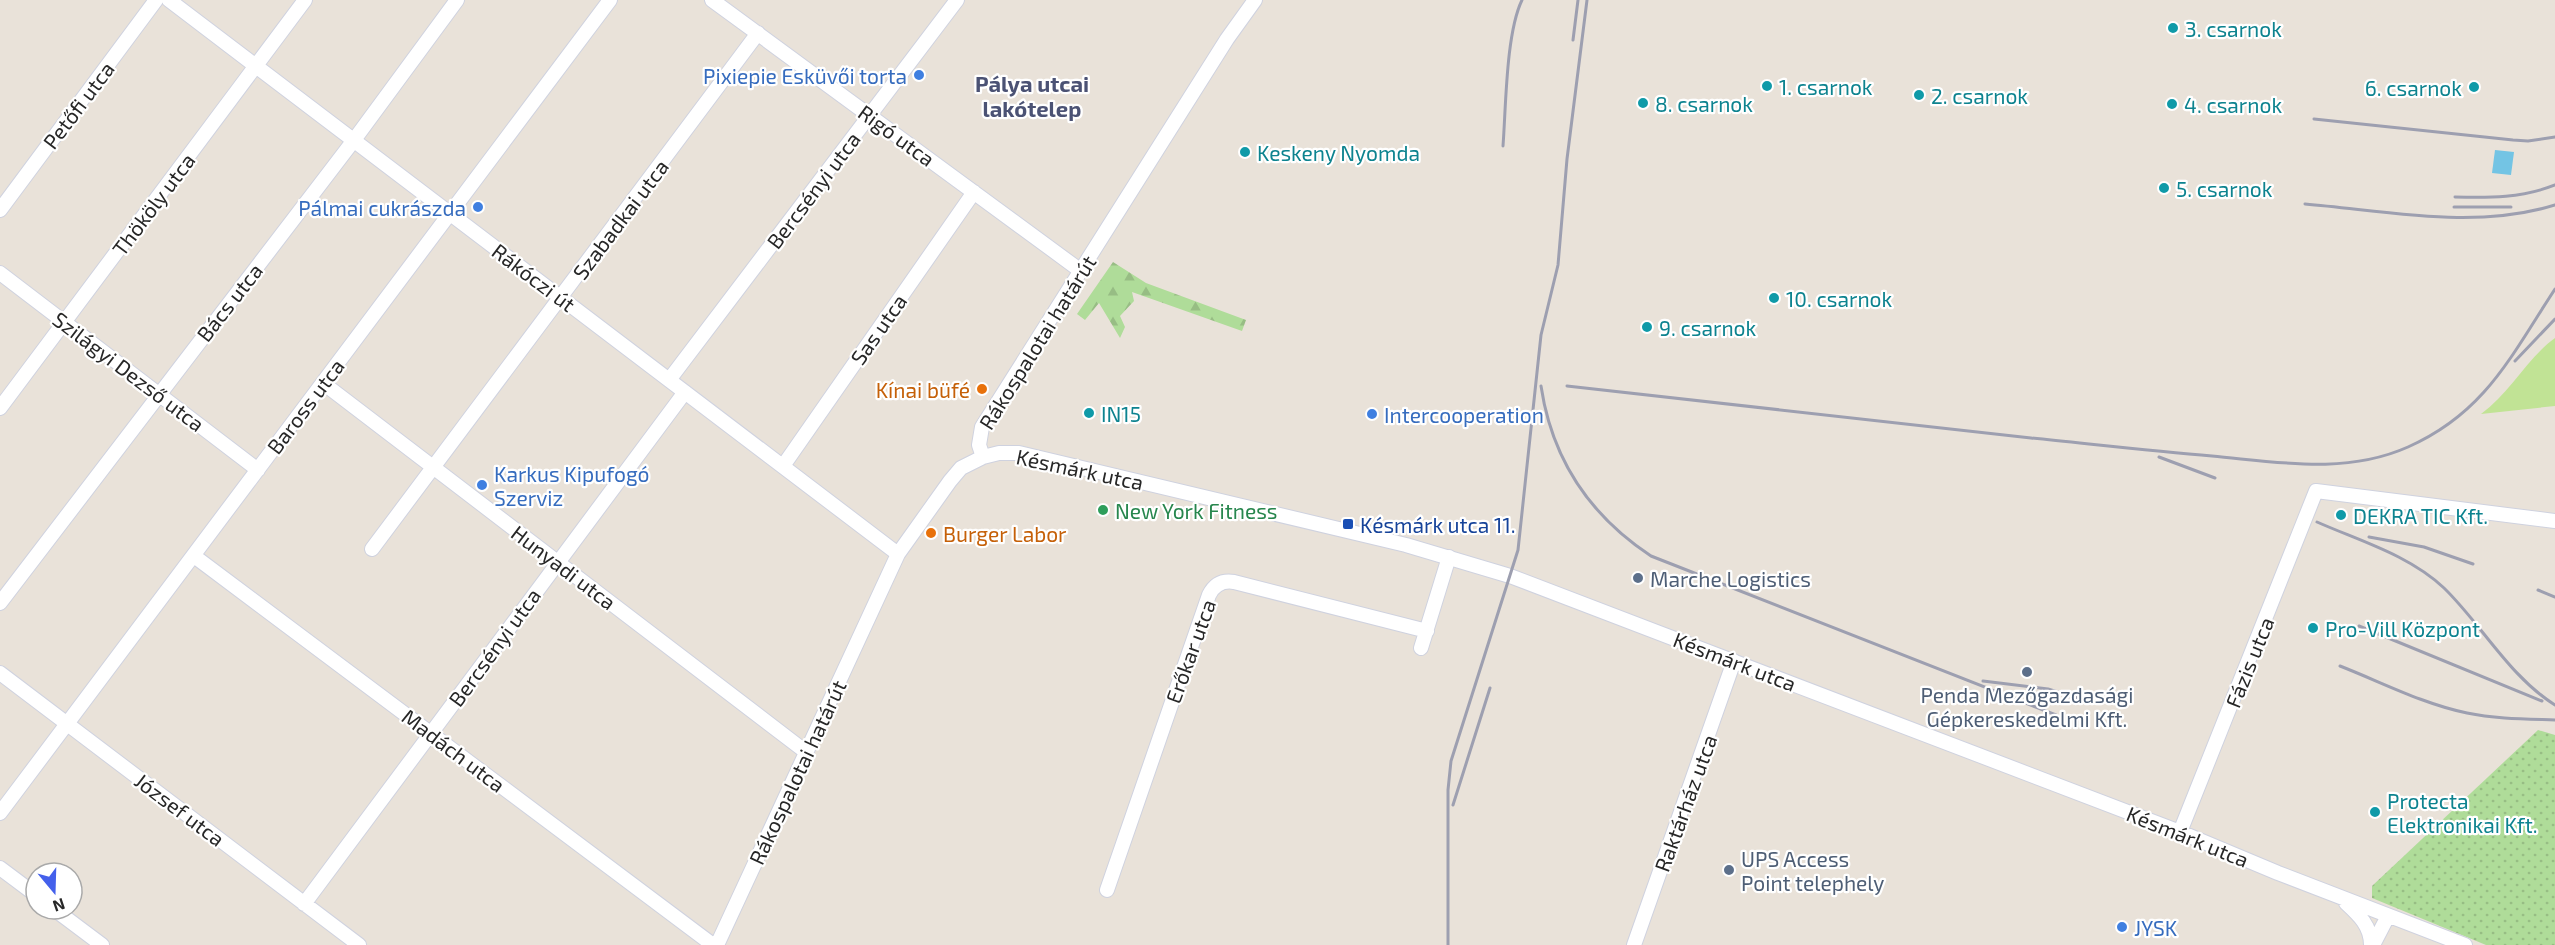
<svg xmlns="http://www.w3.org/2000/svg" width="2555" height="945" font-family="'Exo 2',sans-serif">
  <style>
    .grass { fill: url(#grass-dots) }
    .forest { fill: url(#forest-firs) }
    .pitch { fill: #c1e395 }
    .water { fill: #73c4e4 }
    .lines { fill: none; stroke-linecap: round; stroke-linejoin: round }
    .minor-casing { stroke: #cfd2df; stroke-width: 16 }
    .minor { stroke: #fff; stroke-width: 14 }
    .rail { stroke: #9d9fb0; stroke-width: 3 }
    .culture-dot { fill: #0f9aa8; stroke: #fff; stroke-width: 2 }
    .shop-dot { fill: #3f7fe0; stroke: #fff; stroke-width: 2 }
    .food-dot { fill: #e8710a; stroke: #fff; stroke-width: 2 }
    .leisure-dot { fill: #2e9e5b; stroke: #fff; stroke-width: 2 }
    .transit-dot { fill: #1a4fb4; stroke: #fff; stroke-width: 2 }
    .service-dot { fill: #5c6f8a; stroke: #fff; stroke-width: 2 }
    .labels { text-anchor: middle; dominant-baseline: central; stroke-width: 4.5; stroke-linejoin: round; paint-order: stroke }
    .culture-label { font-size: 21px; fill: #0d838f; stroke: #fff; text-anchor: start }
    .shop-label { font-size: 21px; fill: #366cbe; stroke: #fff; text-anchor: start }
    .street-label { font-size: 21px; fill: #272727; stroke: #fff }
    .food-label { font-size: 21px; fill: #c56008; stroke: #fff; text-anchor: end }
    .leisure-label { font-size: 21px; fill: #27864d; stroke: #fff; text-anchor: start }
    .transit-label { font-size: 21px; fill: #164399; stroke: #fff; text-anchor: start }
    .service-label { font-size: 21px; fill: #4e5e75; stroke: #fff; text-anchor: start }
    .neighbourhood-label { font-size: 22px; font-weight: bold; fill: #4b5274; stroke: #fff }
  </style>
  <defs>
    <pattern id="grass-dots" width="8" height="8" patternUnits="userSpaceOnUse" patternTransform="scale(1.5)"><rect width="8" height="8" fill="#afdc99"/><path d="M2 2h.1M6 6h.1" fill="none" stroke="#97bd84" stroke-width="1.8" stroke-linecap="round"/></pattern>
    <pattern id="forest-firs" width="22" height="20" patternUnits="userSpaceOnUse" patternTransform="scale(1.5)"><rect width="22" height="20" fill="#afdc99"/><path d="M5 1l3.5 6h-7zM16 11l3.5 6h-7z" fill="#97bd84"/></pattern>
  </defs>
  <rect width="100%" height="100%" fill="#e9e2d9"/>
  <path class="grass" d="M2538 730 2555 735V945H2486L2372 898V886Z"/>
  <path class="forest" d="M1113 262 1146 283 1246 320 1242 331 1132 292 1134 301 1120 316 1125 327 1120 338 1099 303 1085 320 1077 314Z"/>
  <path class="pitch" d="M2555 338V406L2481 414C2510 393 2528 357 2555 338Z"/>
  <path class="water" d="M2495 150 2514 152 2511 175 2492 173Z"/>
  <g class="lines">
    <g class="minor-casing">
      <path id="minor" d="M169 0 898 554
        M712 0 1081 271
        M0 210 156 0
        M0 273 258 470
        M669 380 957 0
        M323 383 806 752
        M0 408 305 0
        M983 457 979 445 982 427 1227 39 1255 0
        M783 466 974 192
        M372 549 758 33
        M194 556 713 945
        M0 603 354 140 457 0
        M1421 648 1449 557
        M0 673 359 945
        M0 813 610 0
        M2180 832 2316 491 2555 521
        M0 868 36 895
        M1107 890 1209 595C1214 585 1222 580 1234 582L1427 631
        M2346 903C2359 915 2371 926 2371 945
        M304 904 685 392
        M54 909 102 945
        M717 945 898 554 950 481 961 468 983 457 999 453H1019L1406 545 1510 576 2180 832 2278 873 2465 945
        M1634 945 1734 661
        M2373 945 2388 916"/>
    </g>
    <use href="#minor" class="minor"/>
    <path class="rail" d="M1573 40 1578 0
      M2314 119 2513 140 2528 141 2555 137
      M1503 146C1506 106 1506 33 1522 0
      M2455 197C2490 198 2522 198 2555 185
      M2305 204C2388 211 2474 230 2555 205
      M2454 207H2511
      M2515 361 2555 319
      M1541 386C1552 460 1589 515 1651 556L2056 715
      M1567 386C1721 403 1876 420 2031 438 2091 444 2152 451 2212 456 2278 462 2345 475 2408 447 2485 413 2511 356 2555 289
      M2159 457 2215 478
      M2317 522C2360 541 2409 555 2444 588 2482 625 2509 676 2555 705
      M2369 537 2424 547 2473 564
      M2538 590 2555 597
      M2359 626 2542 701
      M2340 666C2381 682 2423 704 2467 713 2496 719 2526 719 2555 720
      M1983 681 2048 689 2077 698
      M1453 805 1490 688
      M1448 945V790L1451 761 1518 550 1541 335 1558 265 1567 159 1587 0"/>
  </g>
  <g class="culture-dot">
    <circle cx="2173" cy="28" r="6"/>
    <circle cx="1767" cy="86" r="6"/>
    <circle cx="2474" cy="87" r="6"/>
    <circle cx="1919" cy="95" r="6"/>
    <circle cx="1643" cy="103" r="6"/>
    <circle cx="2172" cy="104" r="6"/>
    <circle cx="1245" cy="152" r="6"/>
    <circle cx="2164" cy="188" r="6"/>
    <circle cx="1774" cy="298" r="6"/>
    <circle cx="1647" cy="327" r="6"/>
    <circle cx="1089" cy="413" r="6"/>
    <circle cx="2341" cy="515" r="6"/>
    <circle cx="2313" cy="628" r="6"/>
    <circle cx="2375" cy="812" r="6"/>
  </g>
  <g class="shop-dot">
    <circle cx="919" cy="75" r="6"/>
    <circle cx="478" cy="207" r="6"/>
    <circle cx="1372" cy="414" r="6"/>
    <circle cx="482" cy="485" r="6"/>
    <circle cx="2122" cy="927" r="6"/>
  </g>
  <g class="food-dot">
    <circle cx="982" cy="389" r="6"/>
    <circle cx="931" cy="533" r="6"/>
  </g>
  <circle class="leisure-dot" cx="1103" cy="510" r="6"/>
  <rect class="transit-dot" x="1342" y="518" width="12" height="12" rx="3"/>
  <g class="service-dot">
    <circle cx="1638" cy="578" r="6"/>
    <circle cx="2027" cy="672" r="6"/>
    <circle cx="1729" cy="870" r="6"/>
  </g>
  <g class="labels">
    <g class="culture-label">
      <text x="2185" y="28">3. csarnok</text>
      <text x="1779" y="86">1. csarnok</text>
      <text x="2462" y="87" text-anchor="end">6. csarnok</text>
      <text x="1931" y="95">2. csarnok</text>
      <text x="1655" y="103">8. csarnok</text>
      <text x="2184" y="104">4. csarnok</text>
      <text x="1257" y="152">Keskeny Nyomda</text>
      <text x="2176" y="188">5. csarnok</text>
      <text x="1786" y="298">10. csarnok</text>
      <text x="1659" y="327">9. csarnok</text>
      <text x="1101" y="413">IN15</text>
      <text x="2353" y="515">DEKRA TIC Kft.</text>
      <text x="2325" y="628">Pro-Vill Központ</text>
      <text x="2387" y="800">Protecta<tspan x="2387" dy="24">Elektronikai Kft.</tspan></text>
    </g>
    <g class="shop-label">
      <text x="907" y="75" text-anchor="end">Pixiepie Esküvői torta</text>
      <text x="466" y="207" text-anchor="end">Pálmai cukrászda</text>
      <text x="1384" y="414">Intercooperation</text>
      <text x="494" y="473">Karkus Kipufogó<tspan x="494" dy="24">Szerviz</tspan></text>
      <text x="2134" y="927">JYSK</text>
    </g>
    <g class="street-label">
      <text transform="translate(78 105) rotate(-53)">Petőfi utca</text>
      <text transform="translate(897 135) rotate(36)">Rigó utca</text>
      <text transform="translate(813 190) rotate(-53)">Bercsényi utca</text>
      <text transform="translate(153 204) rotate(-53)">Thököly utca</text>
      <text transform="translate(620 219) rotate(-53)">Szabadkai utca</text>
      <text transform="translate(534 277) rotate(37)">Rákóczi út</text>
      <text transform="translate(229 302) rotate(-52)">Bács utca</text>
      <text transform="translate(878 329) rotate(-55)">Sas utca</text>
      <text transform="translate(1037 342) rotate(-58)">Rákospalotai határút</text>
      <text transform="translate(129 371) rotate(37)">Szilágyi Dezső utca</text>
      <text transform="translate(305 406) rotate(-53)">Baross utca</text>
      <text transform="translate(1080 469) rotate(12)">Késmárk utca</text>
      <text transform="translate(564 567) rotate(37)">Hunyadi utca</text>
      <text transform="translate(494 647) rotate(-54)">Bercsényi utca</text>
      <text transform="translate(1190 651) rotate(-70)">Erőkar utca</text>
      <text transform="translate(1735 661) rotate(21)">Késmárk utca</text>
      <text transform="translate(2249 662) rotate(-68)">Fázis utca</text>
      <text transform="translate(454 750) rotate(37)">Madách utca</text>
      <text transform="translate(797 772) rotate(-65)">Rákospalotai határút</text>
      <text transform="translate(1685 803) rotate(-70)">Raktárház utca</text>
      <text transform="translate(180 809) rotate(37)">József utca</text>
      <text transform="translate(2188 836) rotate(22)">Késmárk utca</text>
    </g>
    <g class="food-label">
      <text x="970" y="389">Kínai büfé</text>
      <text x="943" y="533" text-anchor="start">Burger Labor</text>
    </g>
    <g class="leisure-label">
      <text x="1115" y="510">New York Fitness</text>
    </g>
    <g class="transit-label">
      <text x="1360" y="524">Késmárk utca 11.</text>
    </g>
    <g class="service-label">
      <text x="1650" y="578">Marche Logistics</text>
      <text x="2027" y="694" text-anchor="middle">Penda Mezőgazdasági<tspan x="2027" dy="24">Gépkereskedelmi Kft.</tspan></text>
      <text x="1741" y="858">UPS Access<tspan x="1741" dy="24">Point telephely</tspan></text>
    </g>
    <g class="neighbourhood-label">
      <text x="1032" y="83">Pálya utcai<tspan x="1032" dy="25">lakótelep</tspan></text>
    </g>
  </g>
  <g transform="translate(54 891) rotate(161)"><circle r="28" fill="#ffffff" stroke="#a9a9a9" stroke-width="1.5"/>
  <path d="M0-4.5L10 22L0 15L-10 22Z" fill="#4460eb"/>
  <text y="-9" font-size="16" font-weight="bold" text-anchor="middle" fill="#272727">N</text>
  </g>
</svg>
